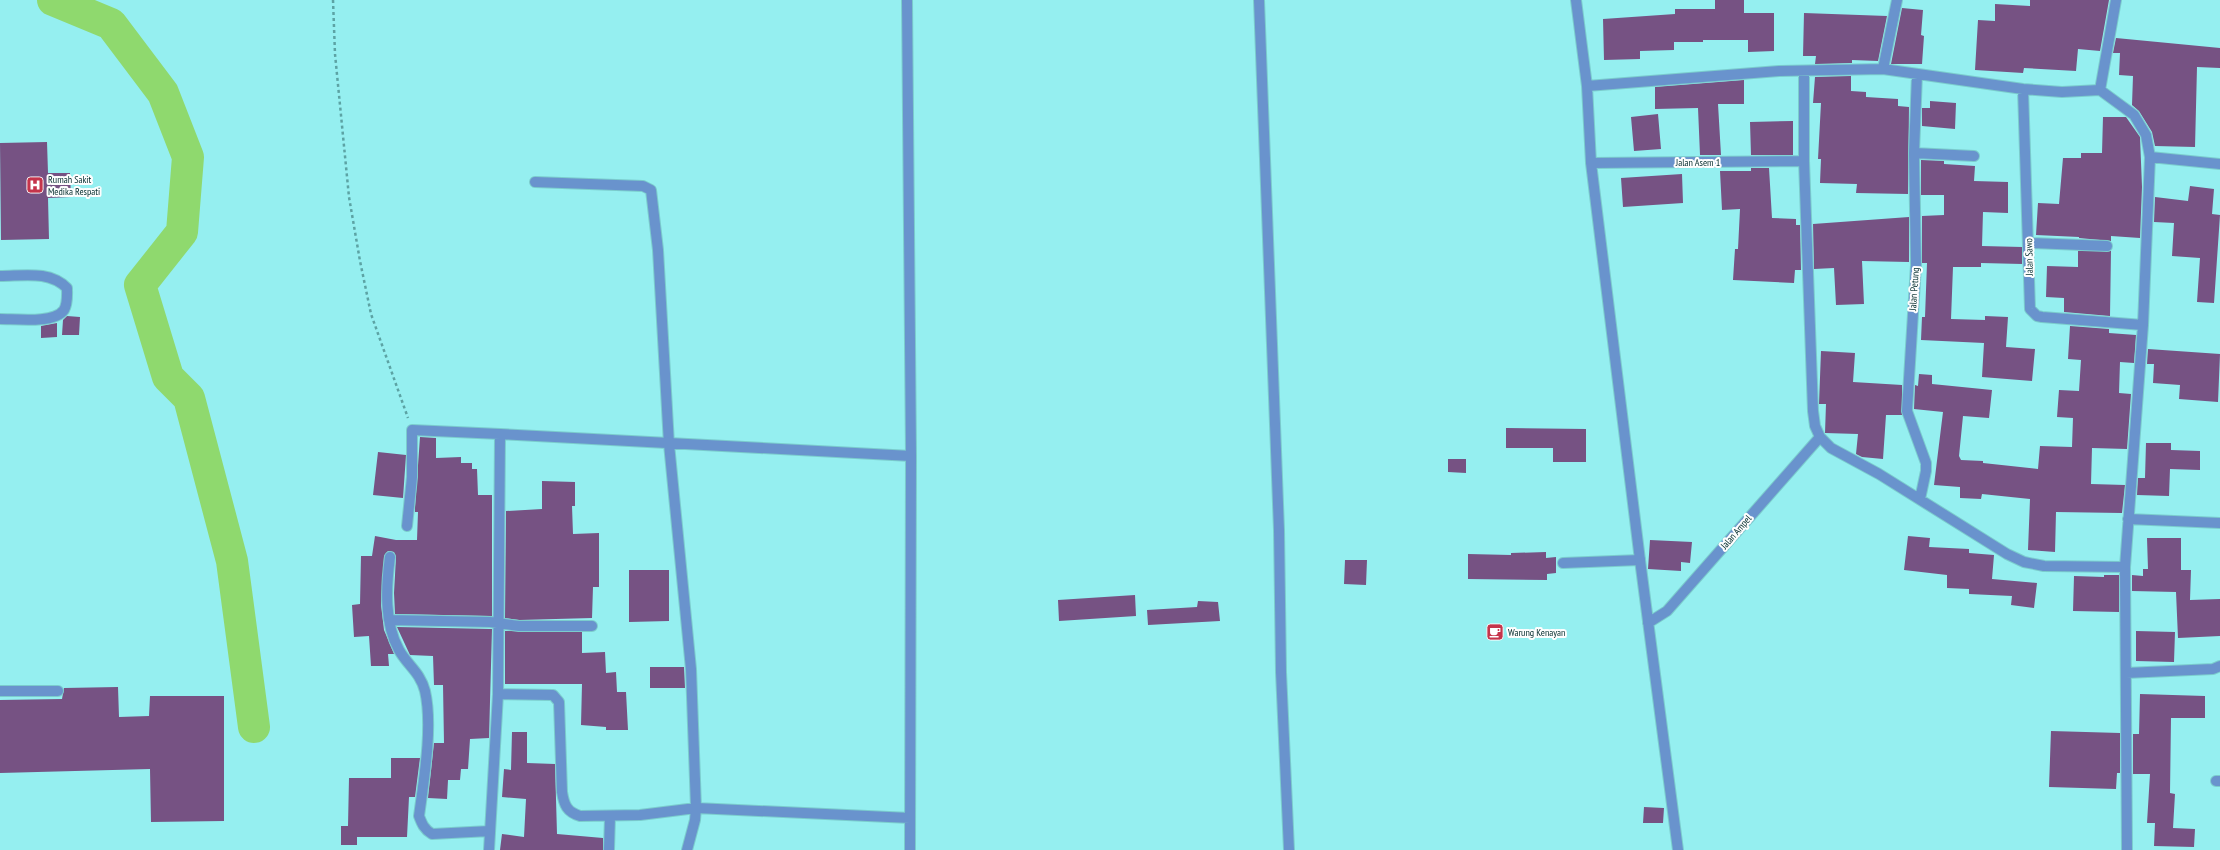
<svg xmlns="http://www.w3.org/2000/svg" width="2220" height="850" font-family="'PT Sans Narrow',sans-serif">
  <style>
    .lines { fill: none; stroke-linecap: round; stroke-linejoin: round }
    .river { stroke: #8fd96e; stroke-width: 32 }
    .building { fill: #765283 }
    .lane-casing { stroke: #7bcccd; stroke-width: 12 }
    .street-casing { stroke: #7bcccd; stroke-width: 12 }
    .path { stroke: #5ca3a4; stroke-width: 2.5; stroke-dasharray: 3 3; stroke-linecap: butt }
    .lane { stroke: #6993cd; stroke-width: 10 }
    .street { stroke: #6993cd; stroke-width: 10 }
    .labels { text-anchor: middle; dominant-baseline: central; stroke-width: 4; stroke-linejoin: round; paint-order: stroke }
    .street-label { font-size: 10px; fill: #022b2c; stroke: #fefefe }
    .poi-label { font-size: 10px; fill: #022b2c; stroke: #fefefe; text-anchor: start }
  </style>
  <rect width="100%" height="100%" fill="#95eff0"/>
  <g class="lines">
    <path class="river" d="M53 0 111 24 163 93 188 157 182 232 140 285 168 377 189 398 232 561 254 727"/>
  </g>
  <path class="building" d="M1715 0H1744V13H1774V51L1748 52V40H1703V42H1674V50L1640 51V59L1604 60 1603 19 1675 14V9H1715Z
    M2030 0H2109L2100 51 2078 49 2076 71 2024 68 2023 73 1975 70 1978 20 1995 21V4L2030 6Z
    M1902 8 1923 10 1921 35 1924 36 1922 64H1891Z
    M1804 13 1887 16 1878 61 1852 60V63L1815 64 1816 56H1803Z
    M2116 38 2220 48V68L2197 67 2195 147 2155 146 2152 132 2139 111 2132 105 2133 76 2119 75 2120 53H2113Z
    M1851 76V91L1866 92V97L1898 99V106L1909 107 1908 194 1856 193 1857 184 1820 183 1821 159H1818L1821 103H1813L1815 77Z
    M1744 80V104H1718L1721 155H1700L1698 108 1655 109V87Z
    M1930 101 1956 103 1955 129 1922 126V108H1930Z
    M1658 114 1661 149 1634 151 1631 117Z
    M2103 117H2126L2140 137 2142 187 2140 238 2111 236V241L2079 238V237L2036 235 2038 203 2059 204 2063 158H2081V153H2102Z
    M1793 121V155H1751L1750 122Z
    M47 142 48 173H70L71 197 48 198 49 239 1 240 0 143Z
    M1921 160 1944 161V164L1975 166 1974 181 2008 182V213L1983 212 1982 246 2022 247V264L1981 263V267H1953L1951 319 1985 320V316L2008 317 2006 347 2035 349 2032 381 1982 377 1984 343 1921 340 1922 317H1925L1927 263H1922V216L1944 215V195H1921Z
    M1751 168H1769L1772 218 1796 219V225H1800L1801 270H1795L1794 283 1733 280 1735 249H1738L1740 209 1722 210 1720 171H1751Z
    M1682 174 1683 203 1623 207 1621 178Z
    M2190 186 2214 189 2212 214 2220 215 2214 303 2197 302 2200 258 2172 256 2174 223 2154 222 2155 197 2188 201Z
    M1909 217V262L1862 261 1864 304 1836 305 1834 268 1814 269 1813 224Z
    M2078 251H2111L2110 316 2064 312V298L2046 297 2047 266 2078 267Z
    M67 316 80 317 79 335H62L63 320Z
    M57 323V337L41 338V326Z
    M2070 326 2109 329V333L2136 335 2134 363 2120 362 2119 393 2131 394 2127 449 2092 448 2091 484 2125 485 2122 513 2056 512 2055 552 2028 550 2030 499 1982 494 1981 499 1960 498V487L1934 485 1943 412 1914 409 1915 385 1918 386 1919 374 1932 375V384L1992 390 1989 418 1963 416 1959 456 1961 460 1983 461V463L2038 469 2040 446 2072 447 2073 418 2057 417 2059 390 2079 391 2081 360 2068 359Z
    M2148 349 2220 354 2218 402 2179 399 2180 385 2153 383 2154 364H2147Z
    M1821 351 1855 353 1853 382 1902 385V415H1886L1883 459 1862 457 1856 454 1858 434 1825 433 1826 404H1819Z
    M1506 428 1586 429V462H1553V448H1506Z
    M420 437 436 438V458L461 457V463H472V469H477L478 495H492V616L395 614 394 593 396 557 394 552 388 551 384 556 381 605 384 630 394 654H388L389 666H371L369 636 354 637 352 605 360 604 361 556H372L375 536 396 540H417L418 512H415V508Z
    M2146 443H2171V450L2200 451V470L2170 469 2169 496 2137 495 2138 478H2145Z
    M378 452 406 455 403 498 373 495Z
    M1448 459H1466V473L1448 472Z
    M542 481 575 482V506H572L573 534 599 533V587H593L592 618 519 620 505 618 506 511 542 509Z
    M1908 536 1930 538 1929 547 1969 549V553L1994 555 1992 579 2037 583 2034 608 2011 605 2012 596 1969 594V589L1947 588V575L1904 570Z
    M2147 538H2181V570H2191L2190 600 2220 599V636L2178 638 2176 592 2132 591V575L2143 576V569H2148Z
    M1650 540 1692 542 1690 563 1681 562V571L1648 569Z
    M1546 552V558L1556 557V573L1547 574V580L1468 579V554L1511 555V553Z
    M1345 560H1367L1366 585 1344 584Z
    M629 570H669V621L629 622Z
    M2104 575H2119V612L2073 611 2074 576 2104 577Z
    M1135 595 1136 616 1059 621 1058 600Z
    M1198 601 1218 602 1220 621 1148 625 1147 610 1197 607Z
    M397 627 492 629 489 738 470 739 468 769H461L460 780H448L447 799 428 798 434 743H444L443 685H434L433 656 410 655Z
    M505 631 582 632V653L605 652 606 673 616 672 617 692H626L628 730H606V727L581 725 582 684H505Z
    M2136 631 2175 632 2174 662 2136 661Z
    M650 667H684L685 688H650Z
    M118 687 119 717 149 716 150 696H224V821L151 822 150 769 0 773V700L62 699 64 688Z
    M2140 694 2205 696V718H2171L2170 793 2175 794 2173 828 2195 829 2194 847 2154 846 2155 823H2147L2150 774H2133V734H2139Z
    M2051 731 2120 733V773H2117L2116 789 2049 787Z
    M512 732H527V763L555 764 557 834 603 838V850H500L502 834 524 837 526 799 502 797 504 769 511 770Z
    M391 758H420L415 797H409L407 837H357V845H341V826H348L349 778H391Z
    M1644 807 1664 808 1663 823H1643Z"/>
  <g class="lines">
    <g class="lane-casing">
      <path id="lane" d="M535 182 643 186 651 190 658 250 669 444
        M0 276C23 276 49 270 67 288 67 295 68 303 64 310 54 324 16 319 0 319
        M1563 563 1640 560
        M0 691H58"/>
    </g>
    <g class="street-casing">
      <path id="street" d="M907 0 911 456 910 850
        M1259 0 1279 530 1281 672 1289 850
        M1576 0 1587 86 1591 163 1640 560 1678 850
        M1883 69 1897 0
        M1804 71V161L1813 411 1815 426 1820 437 1831 448 1879 474 2007 554 2024 562 2044 566 2125 567
        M1917 74 1914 153 1916 265 1907 411 1926 463V471L1920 499
        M1587 86 1779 71 1883 69 2023 89 2062 92 2100 90 2134 115 2146 135 2150 157 2220 164
        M2023 89 2030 309 2037 316 2042 317 2143 325
        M2100 90 2116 0
        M1914 153 1974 156
        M1591 163 1804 161
        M2029 243 2107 246
        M669 444 691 669 696 808 695 820 687 850
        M2128 519 2220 523
        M407 526 412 477V430L500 434
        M390 557C386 587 384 623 399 650 408 666 420 672 425 691 433 726 424 779 419 816 422 824 424 829 432 834L490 831
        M389 620 490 622 519 626H592
        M1648 623 1667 611 1820 437
        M2126 673 2213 669 2220 666
        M2216 781H2220
        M910 818 696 808 640 815 580 816C567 812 564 805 562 792L559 702 553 695 498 694 500 434 911 456
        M489 850 498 694
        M609 850 610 816
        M2127 850 2125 567 2143 325 2150 157"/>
    </g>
    <path class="path" d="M333 0 335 54 349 197 360 261 371 314 408 418"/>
    <use href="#lane" class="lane"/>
    <use href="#street" class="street"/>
  </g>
  <defs>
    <g id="hospital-square" transform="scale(0.9)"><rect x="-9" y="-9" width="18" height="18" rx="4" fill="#c5344b" stroke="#fefefe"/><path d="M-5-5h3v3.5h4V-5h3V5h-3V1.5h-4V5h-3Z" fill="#fff"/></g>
    <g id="cafe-square" transform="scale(0.9)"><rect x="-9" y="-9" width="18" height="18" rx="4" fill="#c5344b" stroke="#fefefe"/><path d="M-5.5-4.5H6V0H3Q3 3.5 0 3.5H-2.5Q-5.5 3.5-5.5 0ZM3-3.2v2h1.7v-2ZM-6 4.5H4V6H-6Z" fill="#fff"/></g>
  </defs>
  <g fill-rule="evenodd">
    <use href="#hospital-square" x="35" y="185"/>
    <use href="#cafe-square" x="1495" y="632"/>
  </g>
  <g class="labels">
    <g class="street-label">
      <text x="1698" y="162">Jalan Asem 1</text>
      <text transform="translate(2029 257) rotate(-91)">Jalan Sawo</text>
      <text transform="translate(1914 289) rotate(-86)">Jalan Petung</text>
      <text transform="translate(1736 532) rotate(-49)">Jalan Ampel</text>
    </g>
    <g class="poi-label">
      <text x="48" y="179">Rumah Sakit<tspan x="48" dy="12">Medika Respati</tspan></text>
      <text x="1508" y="632">Warung Kenayan</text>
    </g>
  </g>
</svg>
